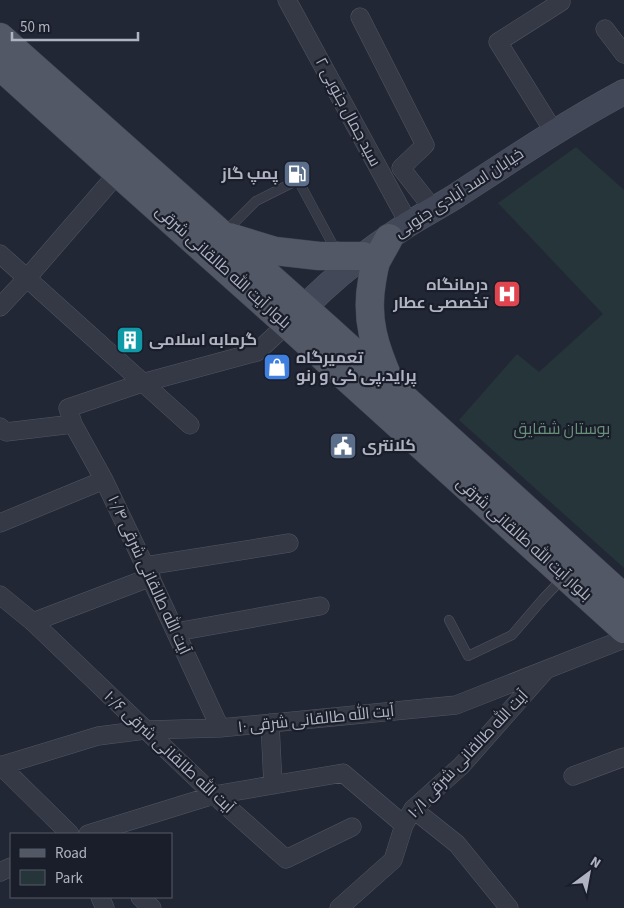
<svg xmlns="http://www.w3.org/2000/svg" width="624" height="908" font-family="'Source Sans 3',Cairo,sans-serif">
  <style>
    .green { fill: #263539 }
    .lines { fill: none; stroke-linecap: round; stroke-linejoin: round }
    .service-casing { stroke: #525663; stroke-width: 10 }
    .minor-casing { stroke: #525663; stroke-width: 19 }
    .secondary-casing { stroke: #525663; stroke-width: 26 }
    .primary-casing { stroke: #3e424f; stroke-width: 29 }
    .service { stroke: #353945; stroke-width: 9 }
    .minor { stroke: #353945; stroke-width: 18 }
    .secondary { stroke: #434858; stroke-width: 25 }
    .primary { stroke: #535866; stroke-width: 28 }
    .labels { text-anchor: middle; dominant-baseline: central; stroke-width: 4.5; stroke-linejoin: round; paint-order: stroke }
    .street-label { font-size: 16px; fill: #afb3c2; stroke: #1a1e2a }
    .poi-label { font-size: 16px; font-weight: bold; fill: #afb3c2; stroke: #1a1e2a; text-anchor: start }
    .park-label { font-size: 16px; fill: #699079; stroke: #1a1e2a }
  </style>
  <rect width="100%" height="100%" fill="#222735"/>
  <path class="green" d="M576 147 624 190V568L459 420 517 354 539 372 603 314 498 203Z"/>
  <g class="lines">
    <g class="service-casing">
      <path id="service" d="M226 231 256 201 298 180 333 245 342 248
        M449 620 468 656 512 635 543 599 563 578"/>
    </g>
    <g class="minor-casing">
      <path id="minor" d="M287 0 409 224
        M360 17 425 145 401 168 434 210
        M605 29 624 54
        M554 132 498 42 561 2 560 0
        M0 254 190 425
        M0 307 27 278 118 173
        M0 427 6 432 73 424
        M0 523 104 480
        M145 566 289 543
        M0 595 33 622 214 795 286 859 352 827
        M33 622 151 577
        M176 632 320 606
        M270 723 273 785
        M220 728 145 566 104 480 73 424 68 408 142 383 257 352 287 324
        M0 765 70 834
        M0 766 98 736 145 730 220 728 456 705 624 639
        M573 776 624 757
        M413 809 457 844 509 908
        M88 834 214 795 343 773 404 825
        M0 872 11 867
        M100 897 105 908
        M140 897 152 908
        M339 908 393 860 404 825 413 809 461 766 544 672"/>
    </g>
    <g class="secondary-casing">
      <path id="secondary" d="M304 308C335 276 370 249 407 225 423 215 440 206 456 196 511 160 566 123 624 92"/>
    </g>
    <g class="primary-casing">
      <path id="primary" d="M0 37 328 329 624 598
        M0 66 118 173 287 324 624 629
        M229 237 275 251 319 256H363
        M389 238C385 246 380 254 376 262 374 268 373 275 372 281 365 319 375 348 390 382"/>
    </g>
    <use href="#service" class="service"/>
    <use href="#minor" class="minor"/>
    <use href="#secondary" class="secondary"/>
    <use href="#primary" class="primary"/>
  </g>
  <defs>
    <g id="fuel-square" transform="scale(1.4375)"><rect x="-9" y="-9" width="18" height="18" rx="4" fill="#5c6f8a" stroke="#1a1e2a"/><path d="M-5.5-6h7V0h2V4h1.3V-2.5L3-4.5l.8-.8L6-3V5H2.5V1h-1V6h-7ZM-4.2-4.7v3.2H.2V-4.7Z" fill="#fff"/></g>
    <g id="hospital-square" transform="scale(1.4375)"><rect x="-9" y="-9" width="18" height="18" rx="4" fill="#e0444e" stroke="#1a1e2a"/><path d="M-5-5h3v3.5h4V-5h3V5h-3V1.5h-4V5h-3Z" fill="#fff"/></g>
    <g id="building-square" transform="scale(1.4375)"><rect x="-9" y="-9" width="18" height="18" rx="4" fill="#0f9aa8" stroke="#1a1e2a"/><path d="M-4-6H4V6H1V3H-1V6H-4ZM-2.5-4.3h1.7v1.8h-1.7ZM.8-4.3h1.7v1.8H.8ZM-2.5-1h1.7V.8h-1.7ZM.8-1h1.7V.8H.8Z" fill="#fff"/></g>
    <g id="shop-square" transform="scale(1.4375)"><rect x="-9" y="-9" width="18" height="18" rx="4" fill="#3f7fe0" stroke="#1a1e2a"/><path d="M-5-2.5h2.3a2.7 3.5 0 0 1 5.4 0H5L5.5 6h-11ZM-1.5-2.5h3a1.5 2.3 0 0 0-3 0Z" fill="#fff"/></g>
    <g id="civic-square" transform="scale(1.4375)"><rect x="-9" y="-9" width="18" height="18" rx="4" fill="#5c6f8a" stroke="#1a1e2a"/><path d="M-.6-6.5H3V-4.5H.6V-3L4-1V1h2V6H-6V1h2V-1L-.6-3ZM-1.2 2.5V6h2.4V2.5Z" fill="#fff"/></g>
  </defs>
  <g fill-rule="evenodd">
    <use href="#fuel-square" x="297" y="174"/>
    <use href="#hospital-square" x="507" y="294"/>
    <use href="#building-square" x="130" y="340"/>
    <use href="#shop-square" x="277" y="367"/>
    <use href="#civic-square" x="343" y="446"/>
  </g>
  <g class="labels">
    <g class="street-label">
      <text transform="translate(348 112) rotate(62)">سید جمال جنوبی ۲</text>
      <text transform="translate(459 193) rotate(-33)">خیابان اسد آبادی جنوبی</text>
      <text transform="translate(223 267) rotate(42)">بلوار آیت الله طالقانی شرقی</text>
      <text transform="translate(524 539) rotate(42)">بلوار آیت الله طالقانی شرقی</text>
      <text transform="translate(149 575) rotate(65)">آیت الله طالقانی شرقی ۱۰/۴</text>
      <text transform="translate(316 719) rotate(-6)">آیت الله طالقانی شرقی ۱۰</text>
      <text transform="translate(169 752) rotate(43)">آیت الله طالقانی شرقی ۱۰/۶</text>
      <text transform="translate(468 754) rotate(-47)">آیت الله طالقانی شرقی ۱۰/۱</text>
    </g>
    <g class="poi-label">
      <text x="278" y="174" text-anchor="end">پمپ گاز</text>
      <text x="488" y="285" text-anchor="end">درمانگاه<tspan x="488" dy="18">تخصصی عطار</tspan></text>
      <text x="149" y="340">گرمابه اسلامی</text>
      <text x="296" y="358">تعمیرگاه<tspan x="296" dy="18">پراید،پی کی و رنو</tspan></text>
      <text x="362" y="446">کلانتری</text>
    </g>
    <g class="park-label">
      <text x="562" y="429">بوستان شقایق</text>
    </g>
  </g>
  <rect x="10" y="833" width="162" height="65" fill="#1a1e2a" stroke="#565a67"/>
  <rect x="20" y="849" width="25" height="8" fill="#535866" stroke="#565a67"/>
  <text x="55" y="858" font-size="15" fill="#afb3c2">Road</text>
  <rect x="20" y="870" width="25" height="15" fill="#263539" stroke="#565a67"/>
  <text x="55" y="883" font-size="15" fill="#afb3c2">Park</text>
  <g transform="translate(589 873) rotate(32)" stroke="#1a1e2a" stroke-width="4" paint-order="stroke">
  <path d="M0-4L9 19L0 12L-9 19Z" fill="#afb3c2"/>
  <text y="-8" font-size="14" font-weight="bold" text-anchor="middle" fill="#afb3c2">N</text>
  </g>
  <path d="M12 32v8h126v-8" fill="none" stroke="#afb3c2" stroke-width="2.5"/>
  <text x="20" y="32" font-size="15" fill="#afb3c2" stroke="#1a1e2a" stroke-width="4" paint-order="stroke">50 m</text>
</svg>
